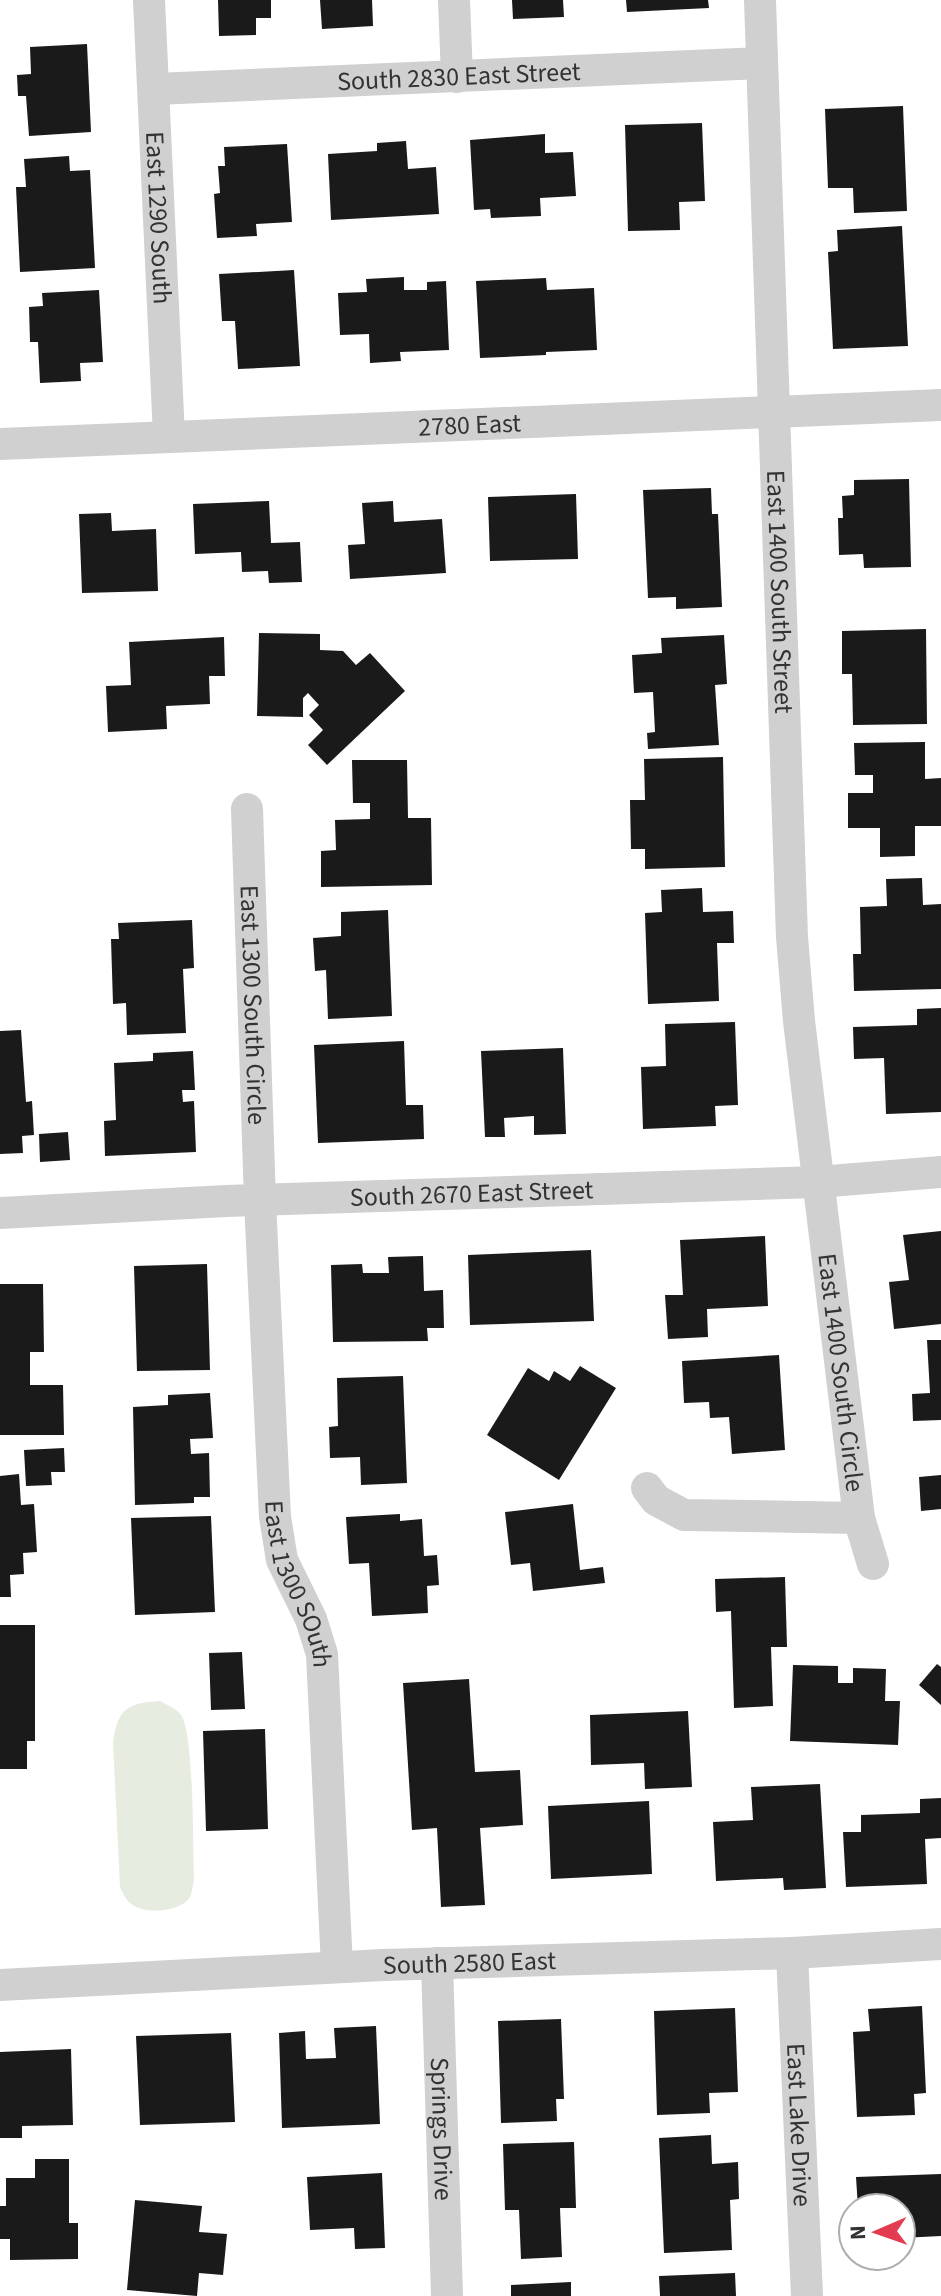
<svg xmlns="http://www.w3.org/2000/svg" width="941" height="2296" font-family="'Source Sans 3',sans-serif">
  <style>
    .green { fill: #e6ecdf }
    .building { fill: #1a1a1a }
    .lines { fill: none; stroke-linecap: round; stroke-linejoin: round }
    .minor { stroke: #d0d0d0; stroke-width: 32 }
    .labels { text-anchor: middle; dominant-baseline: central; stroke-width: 8; stroke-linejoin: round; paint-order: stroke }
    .street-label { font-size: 26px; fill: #333; stroke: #fff }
  </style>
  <rect width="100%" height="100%" fill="#fff"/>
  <path class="green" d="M160 1701C167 1705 176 1708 181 1715 194 1733 193 1849 194 1879 193 1884 192 1893 190 1897 180 1913 143 1915 130 1903 126 1900 123 1893 120 1887L113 1742C118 1709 127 1703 160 1701Z"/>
  <path class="building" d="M218 0H271V18H256V35L219 36Z
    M320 0H372L373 26 322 29Z
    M512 0H563L564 17 513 19Z
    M626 0H708L709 8 627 12Z
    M87 44 91 132 29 136 26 96H18L17 75 31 74 30 47Z
    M903 106 907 211 854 213 853 188H828L825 109Z
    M702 123 705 201 679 202 680 230 628 231 625 125Z
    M545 134V153L573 152 576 196 540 198 541 216 491 218 490 209 474 210 470 140Z
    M406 141 408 169 436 167 439 214 331 220 328 154 377 151V143Z
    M287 144 292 222 256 224 257 236 217 238 214 194 220 193 218 166H225L224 147Z
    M69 156 70 171 90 170 95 268 20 272 16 187H26L24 159Z
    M902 226 908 346 833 349 828 252 838 251 837 230Z
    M294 270 300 366 238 369 235 321H222L219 274Z
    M404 277V290H427V282L446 281 449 350 400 352 401 361 370 363 369 334 340 335 338 293 367 292 366 279Z
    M546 278 547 290 594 288 597 350 546 352V355L480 358 476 281Z
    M99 290 103 362 80 363 81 381 40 383 38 342H30L29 307 43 306 42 293Z
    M909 479 911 567 864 568 863 554 839 555 838 518H843L842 496 854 495V480Z
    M711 488 712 514H718L722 607 676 609V597L648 598 643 490Z
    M576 494 578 559 490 561 488 497Z
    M269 501 271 543 300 542 302 582 269 583 268 571 242 572 241 552 195 554 193 504Z
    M393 501 394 522 442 519 446 573 350 579 348 545 365 544 362 503Z
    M111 513 112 531 156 529 158 591 82 593 79 514Z
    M926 629 927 724 853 725 852 674H842V631Z
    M259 633 320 634V650L343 651 356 665 370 653 405 691 327 765 308 745 323 730 309 715 319 705 308 693 303 698V717L257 716Z
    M724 635 727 684 715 685 719 745 648 749 647 733 655 732 653 692 634 693 632 655 662 653 661 638Z
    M224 637 225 676H209L210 704 166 706 167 729 108 732 106 686 131 685 129 642Z
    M925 742V779L941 778V826H915V856L880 857V828H848V793H873V775H855L854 743Z
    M723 757 725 867 645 869V849H631L630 800H645L644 759Z
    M352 760H407L408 818H431L432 885 321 887V851L336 850 335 820 370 819V803H353Z
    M922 878 923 905 941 904V989L854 991 853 954H861L860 907 887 906 886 879Z
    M702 888 703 912 733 911 734 943H717L719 1001 648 1004 645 913 662 912 661 890Z
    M388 910 392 1016 328 1019 326 970 315 971 313 938 341 936V912Z
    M192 920 194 968 183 969 186 1033 127 1035 126 1003 113 1004 111 939H119L118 923Z
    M941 1008V1112L886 1114 884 1058 854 1059 853 1027 917 1025V1009Z
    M735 1022 738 1105 715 1106 716 1126 643 1129 641 1067 666 1066 665 1024Z
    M21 1030 26 1102 32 1101 34 1135 22 1136 23 1153 0 1154V1031Z
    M404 1041 406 1105H423L424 1139 318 1143 314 1045Z
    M563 1048 566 1134 534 1135V1116L504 1118 505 1137H485L481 1051Z
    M193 1051 195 1090H182L183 1102 194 1101 196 1152 105 1156 104 1121 116 1120 114 1063 153 1061V1053Z
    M68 1132 70 1160 40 1162 39 1134Z
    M941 1231V1324L894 1329 889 1282 909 1280 903 1235Z
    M765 1236 768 1306 707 1309 708 1337 668 1339 665 1295H683L680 1240Z
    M591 1250 594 1321 470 1325 468 1255Z
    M423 1256 424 1291 443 1290 444 1328H427L428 1341 333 1342 331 1265 362 1264 363 1273H389L388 1257Z
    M207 1264 210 1370 137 1371 134 1266Z
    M0 1284H43L44 1352H30V1385H63L64 1435H0Z
    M927 1340H941V1420L913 1421 912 1394 930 1393Z
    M779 1355 785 1450 732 1454 729 1417 710 1418 709 1402 684 1403 682 1361Z
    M580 1366 616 1388 559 1480 487 1435 528 1368 549 1381 554 1371 570 1381Z
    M403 1376 407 1483 361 1485 360 1457 330 1458 329 1427 338 1426 337 1378Z
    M210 1393 213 1438 190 1439 191 1454 209 1453 210 1497H194V1503L135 1505 133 1407 168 1405V1395Z
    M64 1448 65 1472H51L52 1485 26 1486 24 1450Z
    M19 1474 21 1505 34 1504 37 1552 23 1553 24 1574 10 1575 11 1597H0V1476Z
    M941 1475V1509L921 1511 919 1477Z
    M573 1504 580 1570 603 1567 605 1583 533 1591 530 1563 511 1565 505 1512Z
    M400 1514V1521L422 1519 424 1556 437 1555 439 1585 427 1586 428 1613 372 1616 369 1563 349 1564 346 1517Z
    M211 1516 215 1612 135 1615 131 1518Z
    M785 1577 787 1647H771L773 1706 734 1708 731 1611 716 1612 715 1579Z
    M0 1625H35V1741H27V1769H0Z
    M242 1652 245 1709 211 1710 209 1653Z
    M937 1664 941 1667V1705L919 1685Z
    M793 1665 838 1666V1683H853V1668L886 1669 885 1701H900L898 1745 790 1741Z
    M469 1679 475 1772 520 1770 523 1825 480 1828 485 1905 441 1907 437 1828 412 1830 403 1683Z
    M688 1711 692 1787 645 1789 644 1763 591 1765 590 1715Z
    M265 1729 268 1829 206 1831 203 1731Z
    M820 1784 826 1888 784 1890 783 1878 716 1881 713 1822 753 1820 751 1787Z
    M941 1798V1838L925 1839 927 1884 846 1887 843 1832H861V1815L920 1813V1799Z
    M649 1801 652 1874 551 1879 548 1806Z
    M922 2006 926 2093 914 2094 915 2115 857 2117 853 2032 870 2031 868 2009Z
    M735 2008 738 2092 709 2093 710 2113 657 2115 654 2011Z
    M561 2019 564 2099H556L557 2121 501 2123 498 2021Z
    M376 2026 380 2124 282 2128 279 2033 305 2031 306 2059 336 2058 334 2028Z
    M231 2033 235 2122 140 2125 136 2036Z
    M71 2049 73 2125 22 2126V2138H0V2052Z
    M711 2135 712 2164 738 2162 739 2199 730 2200 732 2250 664 2253 659 2138Z
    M574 2142 576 2208H560L562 2257 521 2259 519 2210H505L503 2144Z
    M35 2159H69V2223H78V2259L10 2260V2239H0V2206H6V2178H35Z
    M382 2173 385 2248 355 2249 354 2228 310 2230 307 2177Z
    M941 2174V2236L901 2238V2208H858L856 2177Z
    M135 2200 202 2206 199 2232 227 2234 223 2275 199 2273 197 2296 127 2290Z
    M735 2273 736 2296H660L659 2276Z
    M571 2282V2296H511V2285Z"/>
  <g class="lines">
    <g class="minor">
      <path id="s1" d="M149 0 169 437"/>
      <path d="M454 0 457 77"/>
      <path id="s2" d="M760 0 792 937 799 1021 859 1518 873 1564"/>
      <path id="s3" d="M155 89 762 63"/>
      <path id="s4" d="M0 444 941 405"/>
      <path id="s5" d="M247 809 260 1201 275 1517 282 1560 311 1619 322 1654 337 1967"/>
      <path id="s6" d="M0 1213 226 1201 818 1182 941 1172"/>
      <path d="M647 1488 656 1500 684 1515 859 1518"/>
      <path id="s7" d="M792 1953 807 2296"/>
      <path id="s8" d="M437 1963 447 2296"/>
      <path id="s9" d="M0 1985 383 1965 792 1953 941 1944"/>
    </g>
  </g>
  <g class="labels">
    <g class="street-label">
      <text stroke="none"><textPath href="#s3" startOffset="304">South 2830 East Street</textPath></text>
      <text stroke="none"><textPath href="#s1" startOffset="218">East 1290 South</textPath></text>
      <text stroke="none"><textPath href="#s4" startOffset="470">2780 East</textPath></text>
      <text stroke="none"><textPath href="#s2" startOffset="592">East 1400 South Street</textPath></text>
      <text stroke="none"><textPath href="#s5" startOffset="196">East 1300 South Circle</textPath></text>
      <text stroke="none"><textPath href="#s6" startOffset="472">South 2670 East Street</textPath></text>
      <text stroke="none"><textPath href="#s2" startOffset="1376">East 1400 South Circle</textPath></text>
      <text stroke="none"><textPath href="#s5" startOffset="780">East 1300 SOuth</textPath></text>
      <text stroke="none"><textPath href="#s9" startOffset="470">South 2580 East</textPath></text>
      <text stroke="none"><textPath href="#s7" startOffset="172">East Lake Drive</textPath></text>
      <text stroke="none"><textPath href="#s8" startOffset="166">Springs Drive</textPath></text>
    </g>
  </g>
  <g transform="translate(877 2232) rotate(268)"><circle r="38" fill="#ffffff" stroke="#adadad" stroke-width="2"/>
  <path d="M0-6L14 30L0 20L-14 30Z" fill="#e33b4f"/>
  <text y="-12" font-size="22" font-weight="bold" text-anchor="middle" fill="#333333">N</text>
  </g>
</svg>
